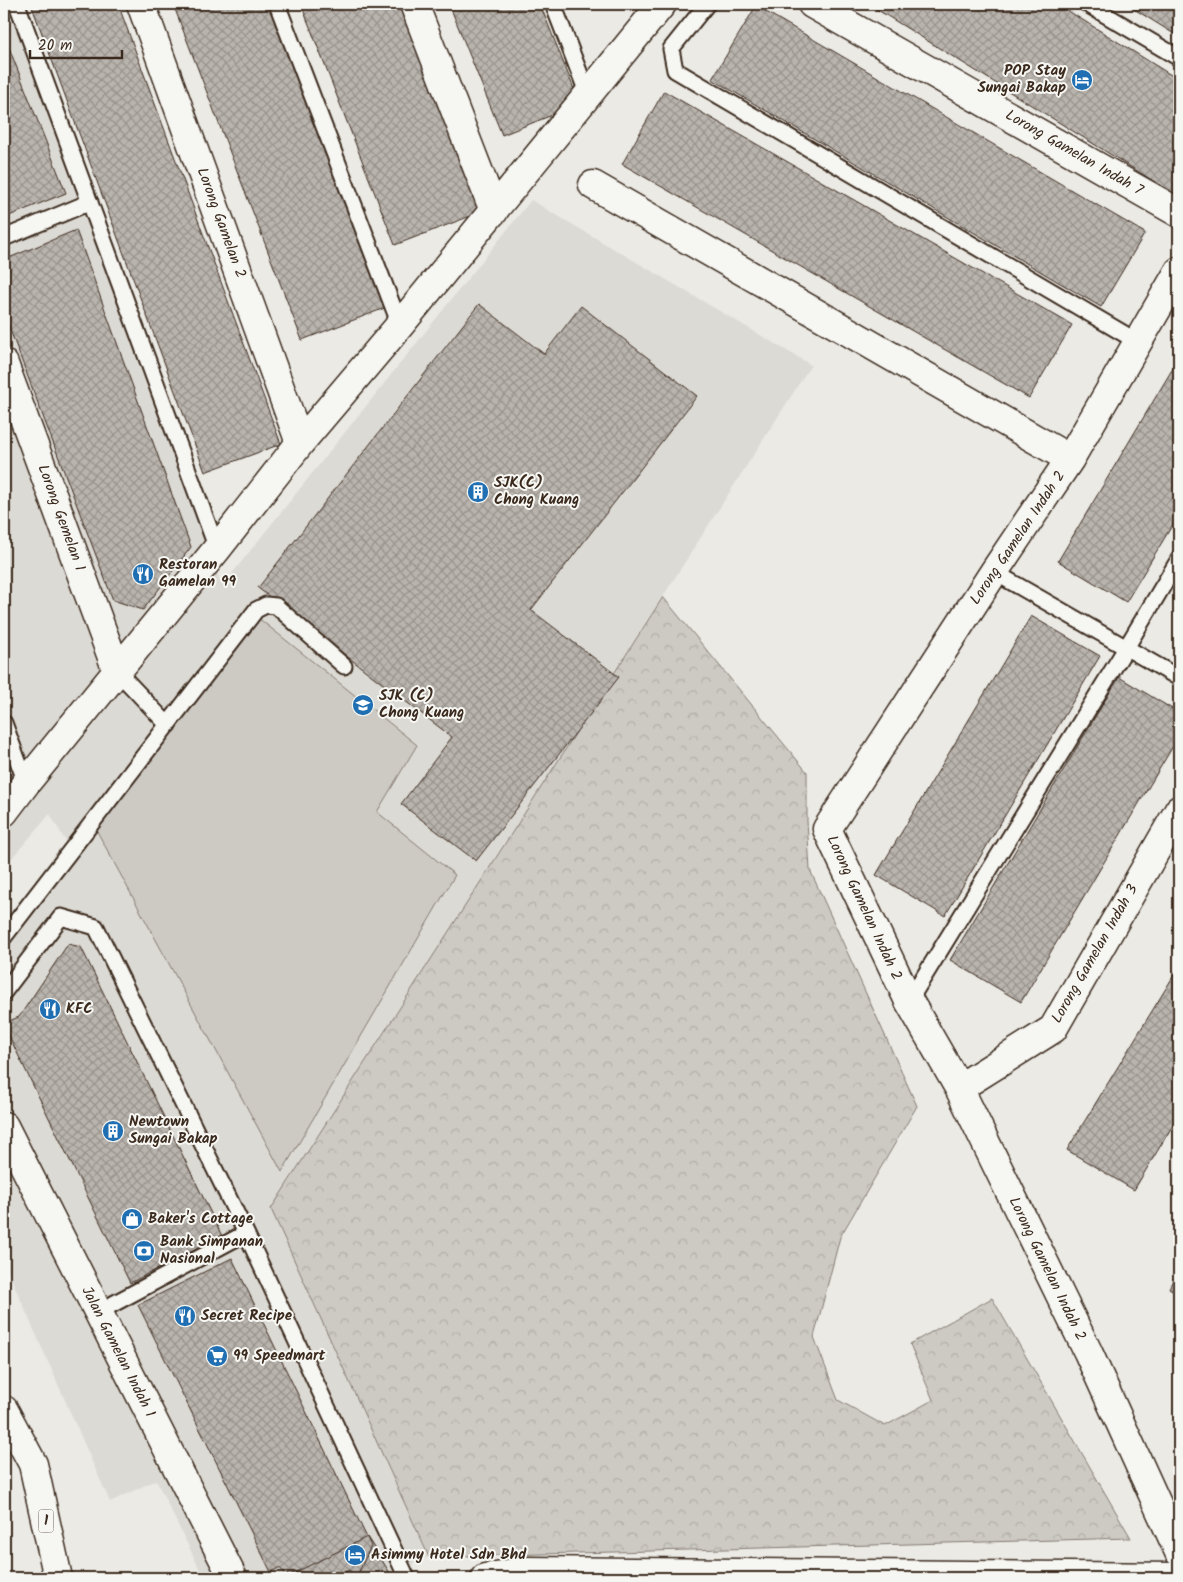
<svg xmlns="http://www.w3.org/2000/svg" width="1183" height="1582" font-family="Kalam,sans-serif">
  <style>
    .built { fill: #dcdad4 }
    .forest { fill: url(#forest-crowns); stroke: #847a71 }
    .garden { fill: #cdcac4; stroke: #847a71 }
    .building { fill: url(#building-cross-hatch); stroke: #3b2a1e }
    .lines { fill: none; stroke-linecap: round; stroke-linejoin: round }
    .lane-casing { stroke: #3b2a1e; stroke-width: 19 }
    .street-casing { stroke: #3b2a1e; stroke-width: 31 }
    .secondary-casing { stroke: #3b2a1e; stroke-width: 31 }
    .highway-casing { stroke: #3b2a1e; stroke-width: 31 }
    .lane { stroke: #f6f6f2; stroke-width: 15 }
    .street { stroke: #f6f6f2; stroke-width: 28 }
    .secondary { stroke: #f6f6f2; stroke-width: 28 }
    .highway { stroke: #f6f6f2; stroke-width: 28 }
    .labels { text-anchor: middle; dominant-baseline: central; stroke-width: 4; stroke-linejoin: round; paint-order: stroke }
    .shield { fill: #f6f6f2; stroke: #73675e; stroke-width: 1 }
    .shield-label { font-size: 14px; font-weight: bold; fill: #3b2a1e }
    .poi-label { font-size: 15px; font-weight: bold; fill: #3b2a1e; stroke: #f6f6f2; text-anchor: start }
    .street-label { font-size: 15px; fill: #3b2a1e; stroke: #f6f6f2 }
  </style>
  <defs>
    <pattern id="forest-crowns" width="20" height="18" patternUnits="userSpaceOnUse" patternTransform="scale(1.25)"><rect width="20" height="18" fill="#cdcac4"/><path d="M2 6a3 3 0 1 1 6 0M12 15a3 3 0 1 1 6 0" fill="none" stroke="#b1aea8"/></pattern>
    <pattern id="building-cross-hatch" width="8" height="8" patternUnits="userSpaceOnUse" patternTransform="scale(1.25)"><rect width="8" height="8" fill="#bab4ae"/><path d="M0 0l8 8M0 8l8-8" fill="none" stroke="#98938d"/></pattern>
  </defs>
  <rect width="100%" height="100%" fill="#ebeae5"/>
  <filter id="ink" filterUnits="userSpaceOnUse"><feTurbulence type="fractalNoise" baseFrequency=".02" numOctaves="2"/><feDisplacementMap in="SourceGraphic" scale="10" xChannelSelector="R" yChannelSelector="G"/><feConvolveMatrix kernelMatrix="1 2 1 2 8 2 1 2 1" color-interpolation-filters="sRGB"/></filter>
  <g filter="url(#ink)">
    <path class="built" d="M4 4H15L222 586 531 200 811 365 271 1209 429 1557 376 1578H204L156 1480 110 1502 4 1262V932L72 852 50 814 4 867Z"/>
    <path class="forest" d="M663 597 807 772V821L810 870 917 1106 840 1237 814 1337 838 1400 885 1426 933 1400 910 1344 992 1298 1131 1538 429 1557 271 1209Z"/>
    <path class="garden" d="M247 609 417 745 377 812 455 875 282 1172 92 822Z"/>
    <path class="building" d="M31 4H118L281 444 205 472Z
      M173 4H273L390 306 302 340Z
      M301 4H400L481 212 395 245Z
      M449 4H540L580 104 502 135Z
      M868 4H1057L1179 80V190L1176 195Z
      M1126 4H1179V37Z
      M756 6 1145 233 1101 307 712 79Z
      M4 35 66 193 4 218Z
      M664 91 1072 325 1029 398 622 164Z
      M76 230 191 547 143 610 113 600 4 314V260Z
      M479 304 544 354 581 306 697 396 531 610 619 677 476 861 401 804 452 737 258 588Z
      M1179 358V514L1126 602 1058 561Z
      M1031 616 1100 656 945 916 876 875Z
      M1119 677 1179 713V736L1021 1002 950 960Z
      M4 756 17 791 4 795Z
      M68 944 81 947 222 1236 130 1283 4 1026V1023L19 1017Z
      M1179 967V1115L1134 1190 1067 1150Z
      M232 1258 371 1546 356 1578H353L349 1570 330 1578H294L289 1576 279 1568 271 1572 138 1305Z
      M1179 1268V1294L1169 1288Z
      M367 1537 390 1573 387 1578H284Z"/>
    <g class="lines">
      <g class="lane-casing">
        <path id="lane" d="M17 4 217 549
          M277 4 400 325
          M553 4 588 95
          M707 4 671 49 675 70 1138 342
          M1087 4 1179 58
          M4 238 90 202
          M994 572 1179 678
          M117 671 168 725
          M4 723 26 783
          M4 937 256 610 266 605 276 606 344 666
          M4 992 61 917 96 927 246 1233 407 1578
          M909 1001 1126 648 1179 559
          M98 1312 246 1233"/>
      </g>
      <g class="street-casing">
        <path id="street" d="M141 4 300 443
          M414 4 494 211
          M812 4 1179 213
          M593 185 1070 459
          M1179 271 1070 459 994 572 827 829 909 1001 959 1088 1088 1352 1179 1552
          M4 364 117 671
          M4 812 26 783 217 549 300 443 400 325 662 4
          M959 1088 1053 1029 1179 810
          M4 1126 233 1578"/>
      </g>
      <g class="secondary-casing">
        <path id="secondary" d="M485 1578 525 1571 1179 1577"/>
      </g>
      <g class="highway-casing">
        <path id="highway" d="M4 1410 33 1464 58 1578"/>
      </g>
      <use href="#lane" class="lane"/>
      <use href="#street" class="street"/>
      <use href="#secondary" class="secondary"/>
      <use href="#highway" class="highway"/>
    </g>
  </g>
  <defs>
    <g id="hotel-disc" transform="scale(1.125)"><circle r="9.5" fill="#1f6fb2" stroke="#f6f6f2"/><path d="M-6-4.5h1.5V1H6V5H4.5V3h-9V5H-6ZM-4 0a1.8 1.8 0 1 1 3.6 0ZM.5 0V-2.5h3Q6-2.5 6 0Z" fill="#fff"/></g>
    <g id="building-disc" transform="scale(1.125)"><circle r="9.5" fill="#1f6fb2" stroke="#f6f6f2"/><path d="M-4-6H4V6H1V3H-1V6H-4ZM-2.5-4.3h1.7v1.8h-1.7ZM.8-4.3h1.7v1.8H.8ZM-2.5-1h1.7V.8h-1.7ZM.8-1h1.7V.8H.8Z" fill="#fff"/></g>
    <g id="restaurant-disc" transform="scale(1.125)"><circle r="9.5" fill="#1f6fb2" stroke="#f6f6f2"/><path d="M-5-6h1v4h1v-4h1v4h1v-4h1v5L-1.5 .5V6h-2V.5L-5-1ZM5-6V6H3V1.5H1.5Q1.5-4 5-6Z" fill="#fff"/></g>
    <g id="school-disc" transform="scale(1.125)"><circle r="9.5" fill="#1f6fb2" stroke="#f6f6f2"/><path d="M0-5L7-2L0 1L-7-2ZM-4 1L0 2.5L4 1V4Q0 6-4 4Z" fill="#fff"/></g>
    <g id="shop-disc" transform="scale(1.125)"><circle r="9.5" fill="#1f6fb2" stroke="#f6f6f2"/><path d="M-5-2.5h2.3a2.7 3.5 0 0 1 5.4 0H5L5.5 6h-11ZM-1.5-2.5h3a1.5 2.3 0 0 0-3 0Z" fill="#fff"/></g>
    <g id="bank-disc" transform="scale(1.125)"><circle r="9.5" fill="#1f6fb2" stroke="#f6f6f2"/><path d="M-6-4H6V4H-6ZM0-2.3a2.3 2.3 0 1 0 0 4.6a2.3 2.3 0 1 0 0-4.6Z" fill="#fff"/></g>
    <g id="supermarket-disc" transform="scale(1.125)"><circle r="9.5" fill="#1f6fb2" stroke="#f6f6f2"/><path d="M-6-5.5h2.5l.6 2H6L4.5 2H-2.5L-4.4-4H-6ZM-1.5 3.2a1.3 1.3 0 1 0 .1 0ZM3 3.2a1.3 1.3 0 1 0 .1 0Z" fill="#fff"/></g>
  </defs>
  <g fill-rule="evenodd">
    <use href="#hotel-disc" x="1082" y="80"/>
    <use href="#building-disc" x="478" y="492"/>
    <use href="#restaurant-disc" x="143" y="574"/>
    <use href="#school-disc" x="363" y="705"/>
    <use href="#restaurant-disc" x="50" y="1009"/>
    <use href="#building-disc" x="113" y="1131"/>
    <use href="#shop-disc" x="132" y="1219"/>
    <use href="#bank-disc" x="144" y="1251"/>
    <use href="#restaurant-disc" x="185" y="1316"/>
    <use href="#supermarket-disc" x="217" y="1356"/>
    <use href="#hotel-disc" x="355" y="1555"/>
  </g>
  <g class="labels">
    <rect class="shield" x="38.5" y="1509.5" width="15" height="23" rx="4"/>
    <g class="shield-label">
      <text x="46" y="1521">1</text>
    </g>
    <g class="poi-label">
      <text x="1066" y="71" text-anchor="end">POP Stay<tspan x="1066" dy="17">Sungai Bakap</tspan></text>
      <text x="494" y="483">SJK(C)<tspan x="494" dy="17">Chong Kuang</tspan></text>
      <text x="159" y="565">Restoran<tspan x="159" dy="17">Gamelan 99</tspan></text>
      <text x="379" y="696">SJK (C)<tspan x="379" dy="17">Chong Kuang</tspan></text>
      <text x="66" y="1009">KFC</text>
      <text x="129" y="1122">Newtown<tspan x="129" dy="17">Sungai Bakap</tspan></text>
      <text x="148" y="1219">Baker's Cottage</text>
      <text x="160" y="1242">Bank Simpanan<tspan x="160" dy="17">Nasional</tspan></text>
      <text x="201" y="1316">Secret Recipe</text>
      <text x="233" y="1356">99 Speedmart</text>
      <text x="371" y="1555">Asimmy Hotel Sdn Bhd</text>
    </g>
    <g class="street-label">
      <text transform="translate(1074 153) rotate(30)">Lorong Gamelan Indah 7</text>
      <text transform="translate(221 223) rotate(70)">Lorong Gamelan 2</text>
      <text transform="translate(61 518) rotate(70)">Lorong Gemelan 1</text>
      <text transform="translate(1018 538) rotate(-56)">Lorong Gamelan Indah 2</text>
      <text transform="translate(864 908) rotate(65)">Lorong Gamelan Indah 2</text>
      <text transform="translate(1095 954) rotate(-60)">Lorong Gamelan Indah 3</text>
      <text transform="translate(1047 1269) rotate(64)">Lorong Gamelan Indah 2</text>
      <text transform="translate(118 1352) rotate(63)">Jalan Gamelan Indah 1</text>
    </g>
  </g>
  <rect width="1183" height="1582" fill="none" stroke="#f6f6f2" stroke-width="20"/>
  <rect x="10" y="10" width="1163" height="1562" fill="none" stroke="#3b2a1e" stroke-width="2" filter="url(#ink)"/>
  <path d="M30 50v8h92v-8" fill="none" stroke="#3b2a1e" stroke-width="2.5"/>
  <text x="38" y="50" font-size="15" fill="#3b2a1e" stroke="#f6f6f2" stroke-width="4" paint-order="stroke">20 m</text>
</svg>
